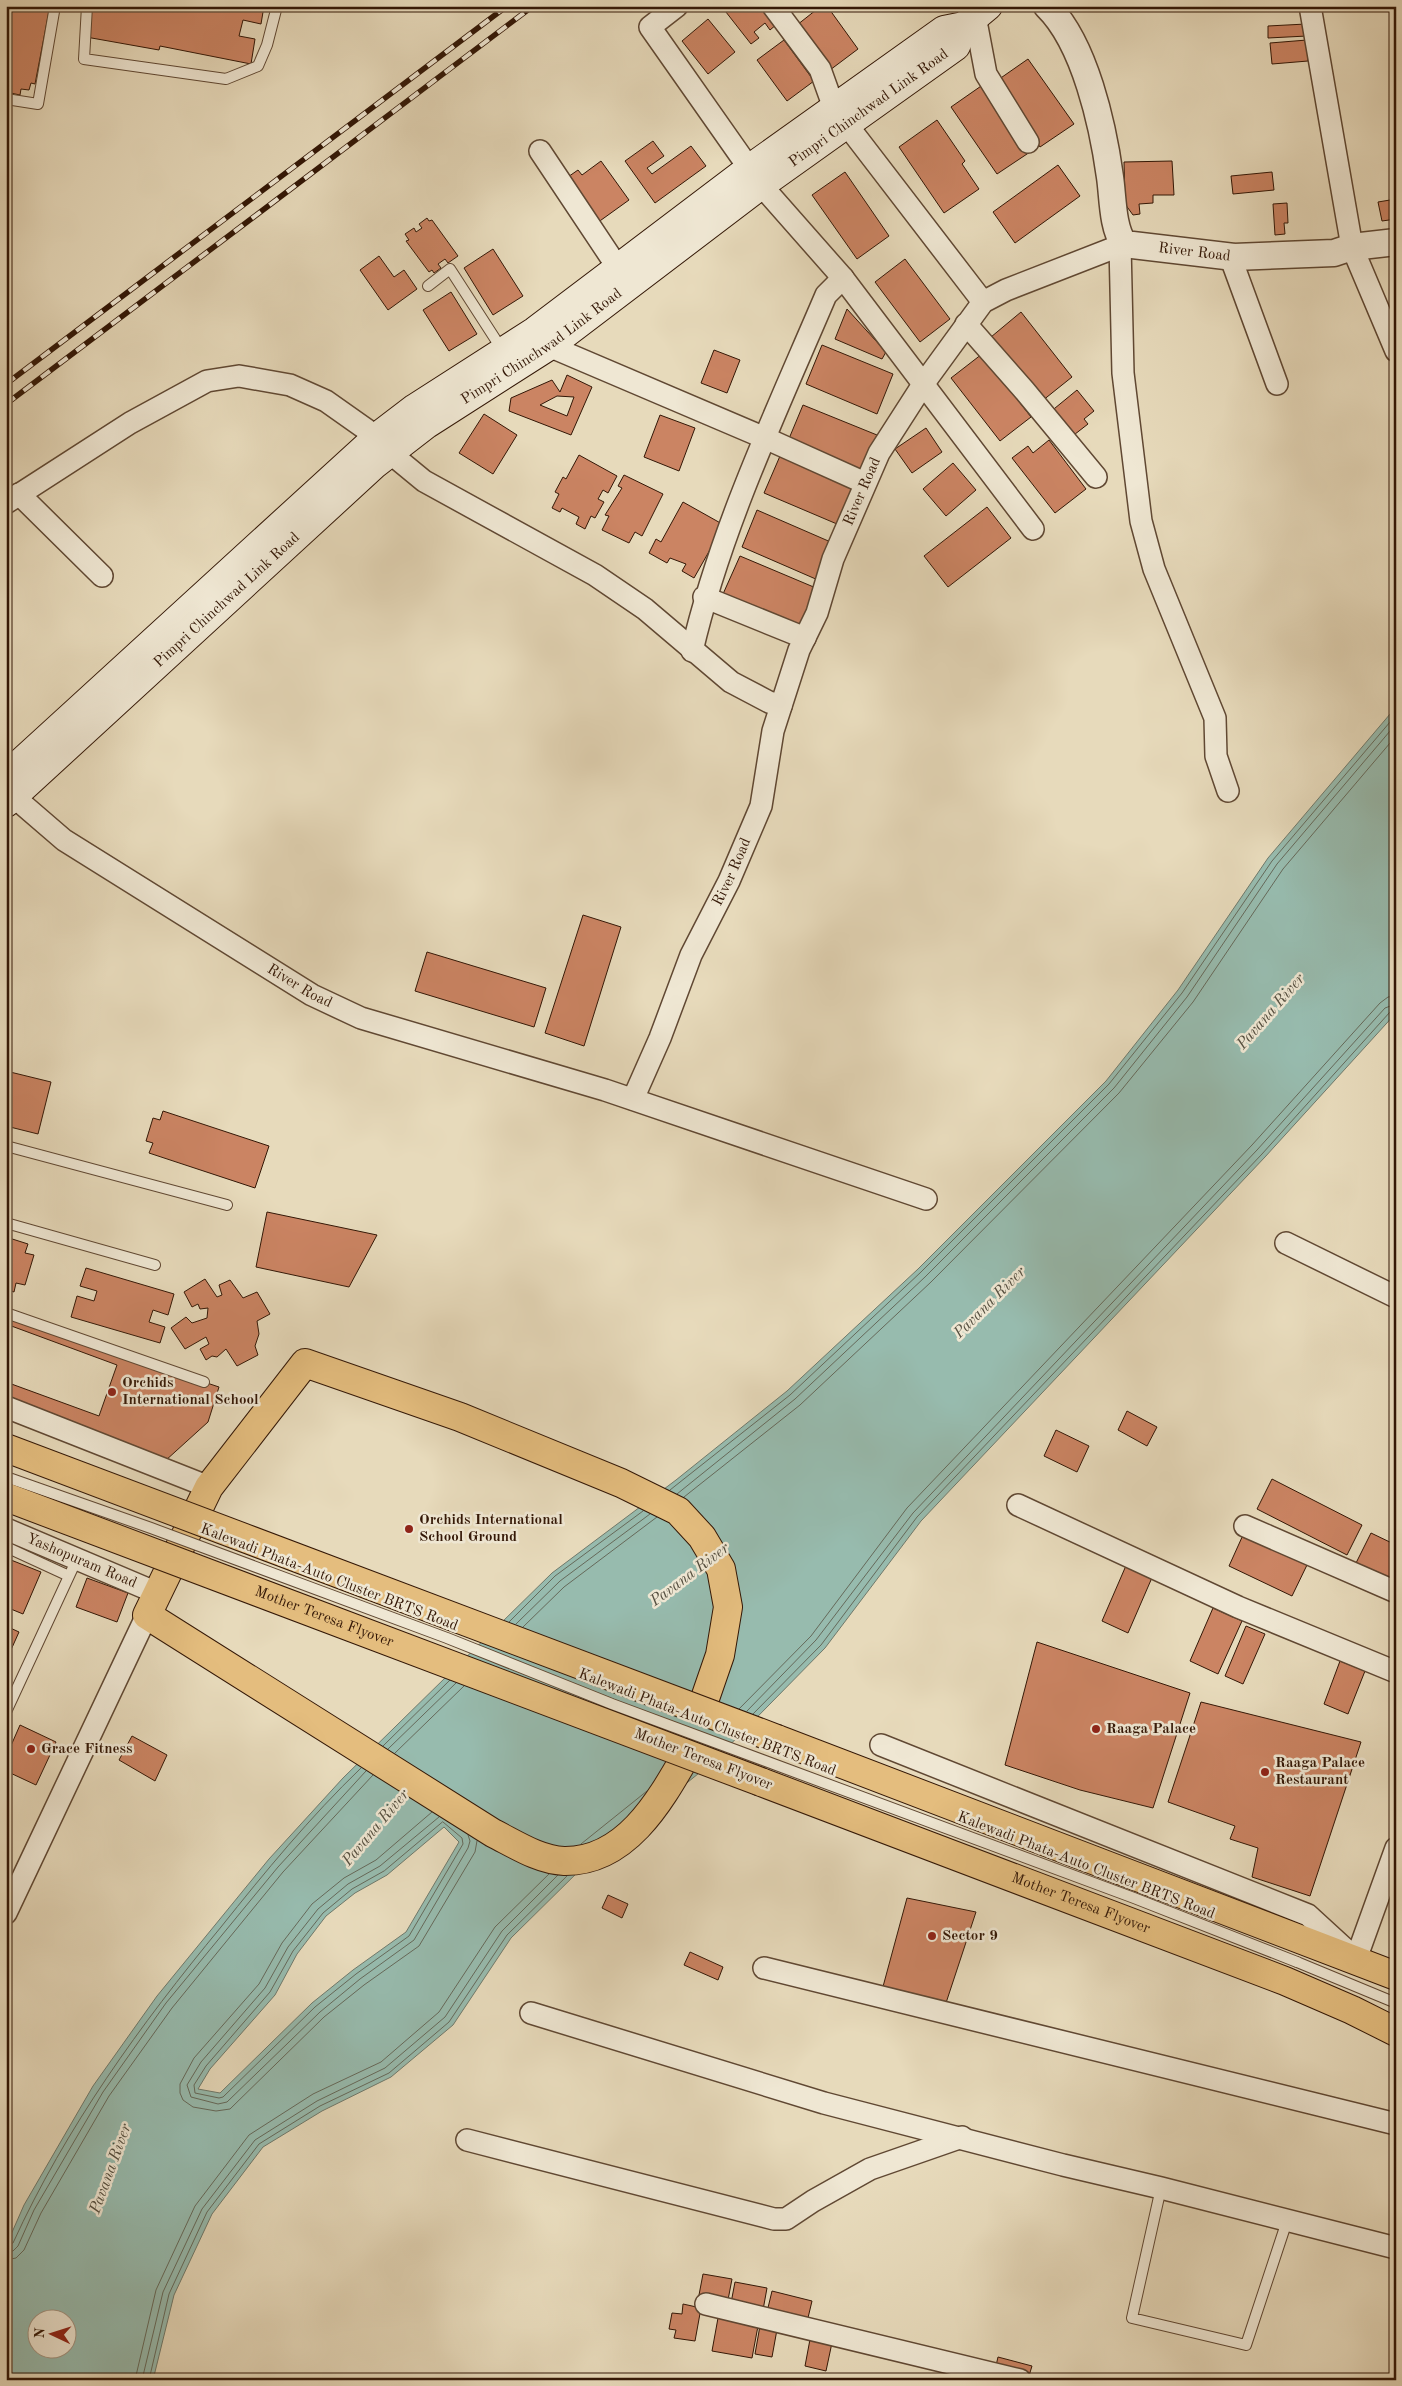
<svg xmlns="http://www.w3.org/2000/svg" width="1402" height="2386" font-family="'Old Standard TT',serif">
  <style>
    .water { fill: #97bbae; stroke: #6f796b; fill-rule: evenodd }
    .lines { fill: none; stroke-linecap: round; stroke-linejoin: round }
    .shore { stroke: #65695a; stroke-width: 1 }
    .building { fill: #cb8463; stroke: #331706; fill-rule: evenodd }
    .service-casing { stroke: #604833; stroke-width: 12 }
    .minor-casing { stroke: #604833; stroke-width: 24 }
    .tertiary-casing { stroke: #604833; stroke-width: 29 }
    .secondary-casing { stroke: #331706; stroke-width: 30 }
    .primary-casing { stroke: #331706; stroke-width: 30 }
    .service { stroke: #efe7d3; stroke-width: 10 }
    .minor { stroke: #efe7d3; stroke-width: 21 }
    .tertiary { stroke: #efe7d3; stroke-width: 26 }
    .secondary { stroke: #efe7d3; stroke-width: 28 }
    .primary { stroke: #e4bd7e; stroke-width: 28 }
    .rail-casing { stroke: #331706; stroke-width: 5.5 }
    .rail { stroke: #efe7d3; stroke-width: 4; stroke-dasharray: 11; stroke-linecap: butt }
    .service-bridge-casing { stroke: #604833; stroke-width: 12; stroke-linecap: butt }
    .primary-bridge-casing { stroke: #331706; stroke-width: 30; stroke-linecap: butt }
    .service-bridge { stroke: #efe7d3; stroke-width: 10 }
    .primary-bridge { stroke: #e4bd7e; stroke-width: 28 }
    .poi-dot { fill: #8f2418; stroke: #efe7d3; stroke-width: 2 }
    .labels { text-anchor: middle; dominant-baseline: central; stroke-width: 5; stroke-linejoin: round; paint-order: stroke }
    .street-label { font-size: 15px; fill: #331706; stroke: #efe7d3 }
    .poi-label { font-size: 15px; font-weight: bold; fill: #331706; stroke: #efe7d3; text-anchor: start }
    .water-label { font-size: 16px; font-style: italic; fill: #565041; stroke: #efe7d3 }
  </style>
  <rect width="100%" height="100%" fill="#e7dabb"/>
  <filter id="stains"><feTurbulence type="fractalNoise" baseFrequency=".004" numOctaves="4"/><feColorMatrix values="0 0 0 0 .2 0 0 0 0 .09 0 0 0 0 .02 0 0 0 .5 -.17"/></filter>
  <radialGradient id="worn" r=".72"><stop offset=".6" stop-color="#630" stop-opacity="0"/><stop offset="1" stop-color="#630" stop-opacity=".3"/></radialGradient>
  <path class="water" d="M1396 707V1013L1265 1157 921 1521 825 1648 714 1761 584 1866 511 1938 453 2025 391 2077 322 2111 263 2147 212 2214 174 2295 153 2380H6V2246L24 2205 93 2086 157 1996 269 1859 343 1778 552 1573 676 1480 787 1391 918 1269 1106 1081 1178 990 1268 858ZM444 1827 459 1842 406 1932 353 1970 312 2003 220 2093 198 2089 210 2069 275 1995 297 1954 326 1916 355 1893 387 1875ZM38 2318H68V2348H38Z"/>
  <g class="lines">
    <path class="shore" d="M670 1490 790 1395 921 1272 1109 1084 1182 993 1272 861 1396 715
      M677 1494 795 1399 925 1277 1114 1088 1187 997 1277 864 1396 724
      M684 1497 800 1405 931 1282 1119 1093 1193 1002 1283 869 1396 736
      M509 1622 555 1576 643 1511
      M516 1624 560 1581 650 1514
      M523 1627 564 1587 657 1517
      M739 1709 811 1636 907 1508 1252 1145 1380 1003 1388 997 1396 996
      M747 1711 816 1640 913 1513 1257 1150 1385 1008 1396 1004
      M753 1714 821 1645 917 1517 1262 1154 1390 1012 1396 1010
      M383 1746 450 1680
      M388 1749 456 1683
      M395 1753 464 1686
      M432 1812 376 1860 344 1878 312 1904 282 1943 259 1984 194 2058 180 2084V2093L183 2100 193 2107 216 2111 230 2109 324 2017 364 1985 419 1946 475 1852 477 1841
      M439 1817 380 1866 348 1884 318 1909 288 1947 265 1988 201 2062 187 2085 191 2097 218 2104 227 2102 320 2012 360 1979 414 1940 468 1848 470 1841 468 1835
      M443 1822 462 1838 463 1844 409 1936 356 1974 315 2007 223 2097 219 2098 195 2093 194 2085 206 2066 270 1992 293 1951 323 1913 352 1889 384 1871Z
      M581 1844 647 1791
      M6 2246 13 2243C66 2127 140 2025 221 1927 265 1872 310 1817 361 1768
      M6 2252 13 2251 18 2246 34 2210 103 2092 166 2003 278 1867 366 1771
      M6 2260 16 2258 24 2250 41 2213 109 2096 172 2008 283 1872 373 1775
      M135 2380 156 2290 195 2206 249 2135 313 2094 381 2062 439 2012 495 1927 549 1874
      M142 2380 163 2292 202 2209 255 2140 317 2101 385 2068 445 2017 502 1931 558 1875
      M149 2380 169 2294 207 2212 259 2144 320 2106 389 2073 449 2022 507 1935 567 1876"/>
  </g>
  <path class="building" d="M6 6H50L35 84 31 83 29 90 21 89 20 95 6 92Z
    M104 6H264L261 24 243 20 239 36 255 39 251 64 160 46 159 50 86 37 88 7Z
    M724 6H764L777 24 770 30 765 23 754 32 759 38 751 44 722 7Z
    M821 6H827L858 49 830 70 797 25Z
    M708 19 735 52 708 74 682 41Z
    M1306 24 1307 36 1268 38V26Z
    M784 40 814 81 787 101 757 60Z
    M1307 40 1308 61 1272 64 1270 43Z
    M1028 59 1074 124 1040 147 995 82Z
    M984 84 1030 152 997 174 951 107Z
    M937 120 965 161 962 164 979 189 944 213 899 147Z
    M653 141 664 156 647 168 652 174 691 146 706 166 655 203 625 161Z
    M601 161 629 200 597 223 565 179 578 170 582 175Z
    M1172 161 1174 195H1153V203L1139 204 1140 214 1133 215 1125 204 1124 162Z
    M1058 165 1080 196 1015 243 993 212Z
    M845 172 889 236 857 259 812 195Z
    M1272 172 1274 190 1233 194 1231 176Z
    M1396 199V219L1382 221 1378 202Z
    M1287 203 1288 223H1284L1285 234 1275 235 1273 204Z
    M427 218 429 221 432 220 458 256 448 263 445 259 438 264 441 268 434 273 432 270 429 272 406 241 409 240 405 234 414 228 416 232 422 228 419 224Z
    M493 249 523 296 493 315 464 268Z
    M379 256 394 277 404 270 417 289 388 310 360 270Z
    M905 259 950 319 920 342 875 282Z
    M451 292 477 334 449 351 423 310Z
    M847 309 886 352 882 359 835 339Z
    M1021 312 1072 377 1042 401 991 337Z
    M822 345 893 374 877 414 806 384Z
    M714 350 740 360 727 393 701 383Z
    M982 354 1031 417 1000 441 951 378Z
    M567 375 592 387 571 435 509 411 511 398 552 380 560 392ZM557 396 574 397 567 416 540 405Z
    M1077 390 1094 411 1084 419 1088 424 1070 438 1049 413Z
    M803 405 877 435 861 472 788 441Z
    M484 414 517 435 493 474 459 453Z
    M660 415 695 428 679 471 644 457Z
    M926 428 942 452 912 473 895 449Z
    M1049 440 1086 489 1055 513 1012 458 1028 446 1033 453Z
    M579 455 617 476 608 493 603 490 598 499 604 502 595 518 591 516 585 529 576 524 579 517 562 508 560 512 552 508 559 494 555 492 563 477 566 479Z
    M780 456 853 487 837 524 764 493Z
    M953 463 976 490 946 516 923 489Z
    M624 475 663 494 642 536 635 532 629 543 602 530 609 516 605 515 622 488 618 486Z
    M683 502 724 525 694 578 682 571 686 564 670 558 667 563 649 553 656 539 661 542Z
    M987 507 1011 538 948 587 924 556Z
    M757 510 833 543 818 580 742 547Z
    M740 556 816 588 799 627 723 594Z
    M583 915 621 927 584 1046 545 1033Z
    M427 952 546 988 534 1027 415 991Z
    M6 1071 51 1082 38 1134 6 1126Z
    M163 1111 269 1146 255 1188 149 1153 153 1143 146 1141 153 1118 160 1120Z
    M267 1212 377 1235 349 1287 256 1267Z
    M6 1237 28 1244 25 1253 34 1255 25 1285 16 1283 14 1292 6 1289Z
    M86 1268 174 1294 168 1315 153 1310 149 1322 165 1327 160 1343 71 1317 77 1296 94 1301 97 1291 80 1286Z
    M205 1279 217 1297 222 1295 219 1285 230 1280 243 1298 257 1292 270 1314 257 1321 259 1334 255 1346 258 1355 237 1366 226 1349 217 1357 212 1356 206 1360 200 1349 209 1344 206 1337 185 1349 171 1328 186 1317 192 1323 207 1318 208 1308 200 1309 198 1304 192 1307 184 1292Z
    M6 1316 219 1387 208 1422 165 1461 6 1397Z
    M6 1324 117 1365 99 1416 6 1382Z
    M1127 1411 1157 1427 1147 1446 1118 1430Z
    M1056 1430 1089 1446 1077 1472 1044 1456Z
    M1272 1479 1362 1525 1347 1555 1257 1509Z
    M1371 1533 1396 1545 1394 1582 1356 1563Z
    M1243 1535 1307 1565 1292 1596 1229 1566Z
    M6 1558 41 1572 23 1614 6 1607Z
    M1128 1561 1154 1573 1128 1633 1102 1621Z
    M87 1578 128 1593 117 1622 76 1607Z
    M1213 1608 1242 1621 1218 1674 1190 1661Z
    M6 1626 19 1632 6 1661Z
    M1246 1626 1265 1634 1243 1684 1225 1676Z
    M1037 1642 1190 1693 1153 1808 1080 1790 1005 1765Z
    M1396 1643V1660L1390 1658Z
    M1340 1661 1365 1671 1348 1714 1324 1704Z
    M1201 1702 1361 1742 1310 1896 1252 1877 1258 1848 1230 1839 1235 1826 1168 1802Z
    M20 1725 56 1742 36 1785 6 1771V1757Z
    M132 1736 167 1755 155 1781 119 1760Z
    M608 1895 628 1904 622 1918 602 1908Z
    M907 1898 976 1912 944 2009 881 1994Z
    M690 1952 723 1967 718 1980 684 1965Z
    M703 2274 732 2279 728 2300 699 2295Z
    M735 2282 767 2288 763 2310 731 2303Z
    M772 2291 812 2301 807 2322 767 2312Z
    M683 2304 701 2308 695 2341 674 2338 676 2330 669 2329 672 2313 682 2314Z
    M718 2318 758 2326 752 2358 712 2351Z
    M761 2320 778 2324 772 2357 755 2354Z
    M811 2334 833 2338 826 2371 805 2366Z
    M998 2357 1032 2366 1028 2379 995 2370Z
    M1072 2376 1090 2380H1071Z"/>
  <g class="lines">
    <g class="service-casing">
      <path id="service" d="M87 6 84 59 226 79 258 66 267 45 277 6
        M6 99 38 104 55 6
        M428 286 450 269 503 351
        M6 1146 227 1205
        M6 1223 155 1265
        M6 1313 204 1382
        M6 1547 69 1576
        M6 1712 76 1561
        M1297 1962 1396 2003
        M1161 2188 1132 2318 1246 2345 1287 2221"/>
    </g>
    <g class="minor-casing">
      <g id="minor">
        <path d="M677 6 650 27 761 185 843 278 1033 529"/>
        <path d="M773 6 820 69 834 108 983 302"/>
        <path d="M1310 6 1352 247 1396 351"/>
        <path d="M975 16 986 74 1028 142"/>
        <path d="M540 151 618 268"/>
        <path d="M1120 245 1123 373 1141 521 1154 569 1215 718 1216 756 1228 791"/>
        <path d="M1230 256 1277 384"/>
        <path d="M966 324 1024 390 1096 477"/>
        <path d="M549 346 765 438 865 483"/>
        <path d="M19 494 102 576"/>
        <path d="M6 503 130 423 207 381 239 376 290 385 326 401 377 437 390 453 424 481 595 575 645 609 731 682 769 702 781 706"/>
        <path d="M704 597 805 638"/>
        <path d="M692 651C720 530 777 410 826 295L843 278"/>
        <path id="s1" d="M6 790 64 840 312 995 361 1018 605 1090 926 1199"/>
        <path id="s2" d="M633 1099 660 1038 691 955 729 881 761 806 773 731 799 650 817 613 833 559 879 453 924 383 983 302 1006 290 1124 244"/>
        <path d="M1286 1243 1396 1297"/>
        <path d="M6 1407 209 1487"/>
        <path d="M1018 1505 1238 1607 1396 1672"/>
        <path d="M1245 1526 1396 1592"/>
        <path id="s3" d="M6 1529 157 1593"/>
        <path d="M881 1745 1308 1915 1356 1959 1396 1848"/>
        <path d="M6 1913 147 1615"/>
        <path d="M764 1968 1396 2124"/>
        <path d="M531 2013 824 2103 1063 2165 1161 2188 1396 2248"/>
        <path d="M467 2140 774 2219H786L813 2201 870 2169 962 2137"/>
        <path d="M706 2304 1020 2380"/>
      </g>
    </g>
    <g class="tertiary-casing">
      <g id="tertiary">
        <path id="s4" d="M1047 6C1085 43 1103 126 1110 177 1113 197 1112 227 1124 244L1234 257 1334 253 1352 247 1396 242"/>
      </g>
    </g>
    <g class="secondary-casing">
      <g id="secondary">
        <path d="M6 776 377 437 415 408 535 331 749 169 944 30 964 26"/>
        <path id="s5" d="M6 803 374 465 427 424 549 346 761 185 956 46 964 26 988 6"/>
      </g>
    </g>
    <g class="primary-casing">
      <g id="primary">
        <path d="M777 1739 1396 1976"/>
        <path d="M687 1754C660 1801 626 1862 564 1861 539 1860 515 1844 493 1833L147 1615 209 1487 305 1363 460 1417 621 1483 678 1511 702 1537 721 1569 728 1607 720 1655 701 1710"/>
        <path id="s6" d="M761 1782 1285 1981 1352 2010 1396 2032"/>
      </g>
    </g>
    <use href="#service" class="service"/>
    <use href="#minor" class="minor"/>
    <use href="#tertiary" class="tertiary"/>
    <use href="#secondary" class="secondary"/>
    <use href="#primary" class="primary"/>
    <g class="rail-casing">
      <path id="rail" d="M6 384 507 6
        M6 404 533 6"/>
    </g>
    <use href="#rail" class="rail"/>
    <g class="service-bridge-casing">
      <path id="service-bridge" d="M6 1477 151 1528 447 1638 612 1704 1134 1898 1297 1962"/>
    </g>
    <g class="primary-bridge-casing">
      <g id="primary-bridge">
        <path d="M6 1448 777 1739"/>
        <path id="s7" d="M6 1497 761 1782"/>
      </g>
    </g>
    <use href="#service-bridge" class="service-bridge"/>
    <use href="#primary-bridge" class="primary-bridge"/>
  </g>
  <g class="poi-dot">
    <circle cx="112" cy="1392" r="5"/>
    <circle cx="409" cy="1529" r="5"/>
    <circle cx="1096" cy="1729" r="5"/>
    <circle cx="31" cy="1749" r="5"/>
    <circle cx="1265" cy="1772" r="5"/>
    <circle cx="932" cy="1936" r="5"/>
  </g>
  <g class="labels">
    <g class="street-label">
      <text stroke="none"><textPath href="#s5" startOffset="1110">Pimpri Chinchwad Link Road</textPath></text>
      <text stroke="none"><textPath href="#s4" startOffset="325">River Road</textPath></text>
      <text stroke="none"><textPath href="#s5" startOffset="705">Pimpri Chinchwad Link Road</textPath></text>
      <text stroke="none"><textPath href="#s2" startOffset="652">River Road</textPath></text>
      <text stroke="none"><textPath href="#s5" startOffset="300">Pimpri Chinchwad Link Road</textPath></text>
      <text stroke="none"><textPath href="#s2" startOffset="248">River Road</textPath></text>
      <text stroke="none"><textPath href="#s1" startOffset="354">River Road</textPath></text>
      <text stroke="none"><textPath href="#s3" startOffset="82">Yashopuram Road</textPath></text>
      <text transform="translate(329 1578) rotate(21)">Kalewadi Phata-Auto Cluster BRTS Road</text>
      <text stroke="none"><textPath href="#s7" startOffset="340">Mother Teresa Flyover</textPath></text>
      <text transform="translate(707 1723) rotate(21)">Kalewadi Phata-Auto Cluster BRTS Road</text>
      <text transform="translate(703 1760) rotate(21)">Mother Teresa Flyover</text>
      <text transform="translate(1086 1866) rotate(21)">Kalewadi Phata-Auto Cluster BRTS Road</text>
      <text stroke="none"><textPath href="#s6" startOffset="342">Mother Teresa Flyover</textPath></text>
    </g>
    <g class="poi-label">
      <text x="122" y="1383">Orchids<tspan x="122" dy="17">International School</tspan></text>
      <text x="419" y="1520">Orchids International<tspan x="419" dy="17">School Ground</tspan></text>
      <text x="1106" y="1729">Raaga Palace</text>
      <text x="41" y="1749">Grace Fitness</text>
      <text x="1275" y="1763">Raaga Palace<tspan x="1275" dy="17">Restaurant</tspan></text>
      <text x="942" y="1936">Sector 9</text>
    </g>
    <g class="water-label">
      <text transform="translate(1271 1012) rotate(-49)">Pavana River</text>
      <text transform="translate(990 1303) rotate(-45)">Pavana River</text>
      <text transform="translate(690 1575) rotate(-37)">Pavana River</text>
      <text transform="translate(376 1828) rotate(-50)">Pavana River</text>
      <text transform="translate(111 2169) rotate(-70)">Pavana River</text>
    </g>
  </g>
  <rect width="1402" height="2386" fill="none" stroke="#e7dabb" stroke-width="25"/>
  <rect x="8" y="8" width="1387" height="2371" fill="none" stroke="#331706" stroke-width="2.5"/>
  <rect x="12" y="12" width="1377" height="2361" fill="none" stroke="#331706"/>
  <g transform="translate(52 2334) rotate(274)"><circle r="24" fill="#efe7d3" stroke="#a49481"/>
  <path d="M0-4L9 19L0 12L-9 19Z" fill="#8f2418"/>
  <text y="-8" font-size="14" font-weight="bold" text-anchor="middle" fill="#331706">N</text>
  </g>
  <rect width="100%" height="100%" filter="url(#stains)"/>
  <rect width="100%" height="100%" fill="url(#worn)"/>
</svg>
